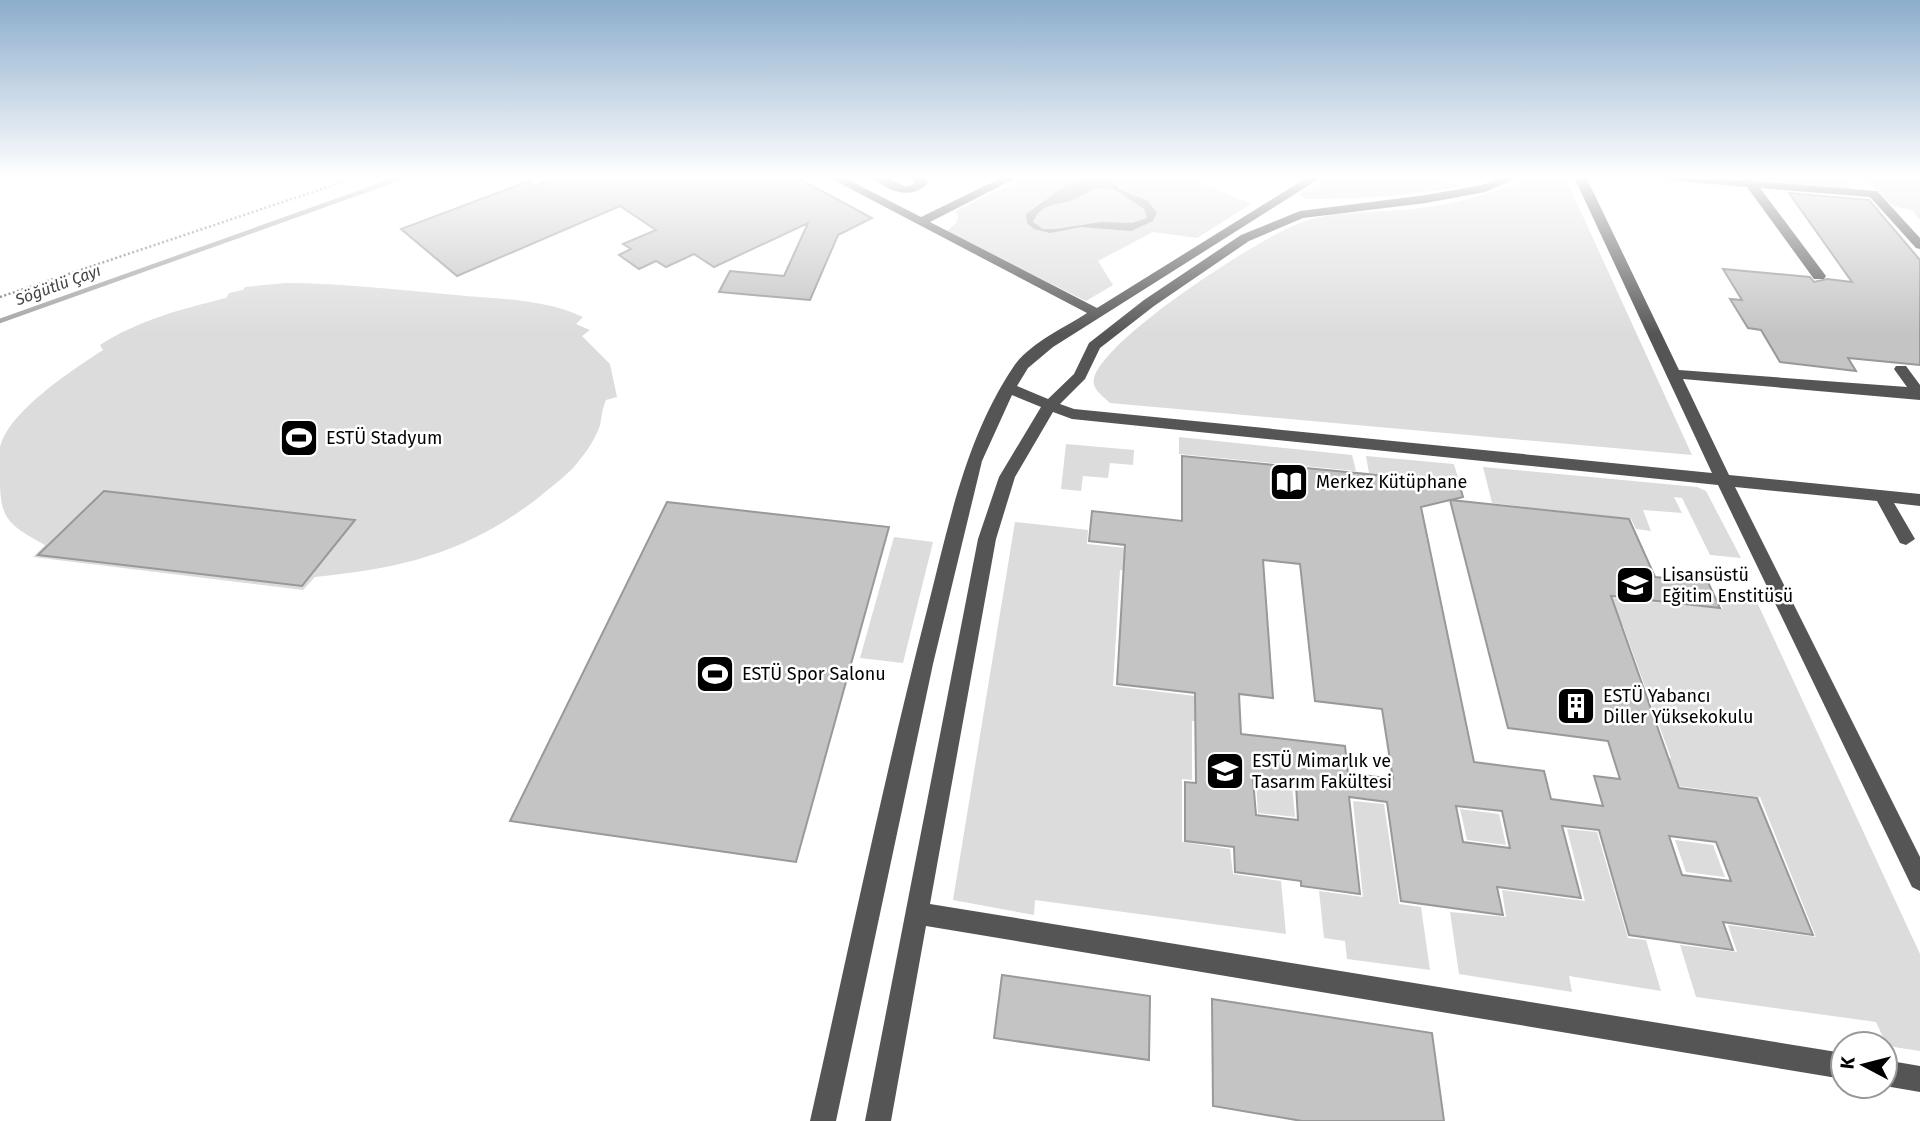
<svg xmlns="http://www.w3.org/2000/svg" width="1920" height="1121" font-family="'Fira Sans',sans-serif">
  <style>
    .green { fill: #dcdcdc }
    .water { fill: #a3a3a3; fill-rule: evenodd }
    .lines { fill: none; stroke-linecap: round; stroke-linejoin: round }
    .stream { stroke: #a3a3a3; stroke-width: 4.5 }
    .building { fill: #c4c4c4; stroke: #999; stroke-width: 2; fill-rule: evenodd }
    .path { stroke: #777; stroke-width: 2.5; stroke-dasharray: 2 2.5; stroke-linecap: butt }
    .minor { fill: #555; fill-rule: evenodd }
    .labels { text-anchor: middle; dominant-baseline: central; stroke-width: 5; stroke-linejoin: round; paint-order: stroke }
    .far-water-label { font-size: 16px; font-style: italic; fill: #444; stroke: #fff }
    .poi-label { font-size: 18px; fill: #000; stroke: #fff; text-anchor: start }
  </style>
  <rect width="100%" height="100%" fill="#fff"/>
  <path class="green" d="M1025 177H1186L1251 204 1197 238 1153 232 1098 261 1113 285 1086 301 946 232 956 223 958 217 956 211Z
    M1328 177H1421L1463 186C1411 196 1358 199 1305 199L1299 194Z
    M1533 177H1565L1692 455 1110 403C1103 396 1091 389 1094 378 1106 337 1254 242 1295 225 1334 208 1380 214 1421 208 1460 203 1497 192 1533 177Z
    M1757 177H1841L1851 189 1760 182Z
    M1863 177H1920V220L1912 210 1893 206Z
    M285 283C342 283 399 290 456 295 497 299 545 299 583 317L576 324 590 330 582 336 610 364 617 397 606 400C602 409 602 416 600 425 597 435 588 450 581 458 571 473 552 486 538 498 466 553 403 568 315 577L303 590 33 557 45 545C11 526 0 521 0 481 0 471 0 458 0 448 7 412 74 369 103 350L100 345C139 320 182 309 226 298L229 293 243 290 245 287Z
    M1179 437 1352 455 1356 471 1179 454Z
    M1066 444 1134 450 1133 465 1110 463 1108 478 1083 476 1081 491 1061 489Z
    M1366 456 1454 464 1459 481 1369 473Z
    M1483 467 1697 487 1706 491 1741 558 1710 555 1682 498 1674 497 1682 513 1643 510 1651 531 1636 529 1631 519 1492 503Z
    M1015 522 1088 530 1087 544 1213 557V580L1120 570 1113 686 1212 698V723L1192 721V780L1182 779V842L1230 849 1233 874 1281 881 1286 934 1035 900 1034 915 953 900Z
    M894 537 933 542 903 663 860 658Z
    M1717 595 1756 600 1920 954V1051L1887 1046 1876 1022 1696 997 1680 945 1737 952 1728 925 1816 937 1760 797 1648 782 1639 755 1671 758 1623 626 1600 623 1591 596 1723 609Z
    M1256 782 1292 786 1295 817 1258 813Z
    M1353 801 1384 804 1399 904 1421 907 1430 970 1347 959 1345 941 1324 938 1319 891 1363 897Z
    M1460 809 1499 814 1506 845 1467 840Z
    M1567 829 1597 832 1628 938 1646 940 1661 991 1569 976 1572 992 1459 974 1450 912 1506 917 1502 890 1585 901Z
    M1675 840 1713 845 1725 877 1686 872Z"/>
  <path class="water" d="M1085 178H1102L1115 182 1119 189 1148 201 1157 213 1153 221 1131 231 1081 227 1050 233 1034 229 1027 223 1026 214 1065 186ZM1098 188 1114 189 1144 209 1147 218 1132 223 1101 222 1056 229H1043L1033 222C1041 203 1055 206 1072 200 1081 197 1088 191 1098 188Z"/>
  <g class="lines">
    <path class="stream" d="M0 321 403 177"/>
  </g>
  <path class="building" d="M559 177H796L872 218 838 235 810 300 719 292 730 271 784 276 808 223 714 267 694 254 666 267 656 261 639 269 619 255 631 249 623 244 656 230 620 206 457 276 401 229 529 181 535 186Z
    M1789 193 1869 200 1920 260V365L1848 358 1856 371 1780 362 1761 330 1748 328 1730 299 1742 300 1723 269 1810 277 1814 282 1827 279 1852 282Z
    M1182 456 1459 483 1463 497 1451 500 1629 519 1655 577 1708 582 1720 608 1611 596 1679 788 1757 798 1813 935 1723 922 1733 950 1629 935 1599 830 1562 826 1581 898 1497 887 1503 915 1401 901 1387 802 1349 797 1360 894 1301 886V881L1235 872 1234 847 1185 841V782L1196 783 1195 693 1117 684 1125 545 1089 541 1092 511 1182 521ZM1450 500 1508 728 1608 741 1620 779 1594 776 1603 806 1551 799 1544 771 1474 762 1421 507ZM1263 560 1300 564 1315 701 1382 709 1393 779 1348 773 1345 746 1241 734 1239 694 1273 698ZM1253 779 1296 784 1298 820 1256 815ZM1456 806 1502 811 1510 848 1463 842ZM1669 836 1716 842 1731 881 1682 875Z
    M104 491 355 520 302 586 38 555Z
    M667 502 889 527 796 862 510 821Z
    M1002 975 1150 996 1149 1060 994 1038Z
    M1212 999 1432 1033 1444 1121H1302L1213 1106Z"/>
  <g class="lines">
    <path class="path" d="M0 297 357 177"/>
    <path class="minor" d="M828 177H843L921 217 1003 177H1018L930 222 1097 308 1308 177H1322L1053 347 1028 368 1017 386 1048 399 1074 374 1089 343 1144 300 1241 235 1300 211 1426 195 1482 185 1503 177H1520L1485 192 1426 203 1303 218 1249 241 1154 306 1100 348 1085 379 1060 404 1074 409 1712 473 1574 177H1586L1679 370 1907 387 1894 369 1896 366H1906L1920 385V400L1683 379 1729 475 1920 494V506L1894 503 1915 539 1906 545 1900 543 1877 501 1735 487 1920 857V891L1912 887 1718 485 1072 419 1053 412 1015 477 996 539 930 904 1843 1053V1079L926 926 891 1121H865L978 539 999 477 1041 407 1012 395 982 461 933 664 836 1121H810C848 952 883 782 926 614 948 529 964 440 1014 366 1030 343 1064 328 1087 313Z
      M871 177H885L906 187 915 183 910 177H923L928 183C912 201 887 191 871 177Z
      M1662 177 1742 180 1750 177 1754 181 1877 191 1920 238V249L1916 248 1870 197 1760 188 1826 276 1824 279H1814L1747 187 1668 180Z
      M1885 1060 1920 1066V1092L1885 1086Z"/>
  </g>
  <linearGradient id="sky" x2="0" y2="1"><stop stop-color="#8cadcc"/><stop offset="0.53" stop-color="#fff"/><stop offset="1" stop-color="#fff" stop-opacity="0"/></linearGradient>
  <rect width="1920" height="334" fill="url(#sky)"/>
  <defs>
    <g id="stadium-square" transform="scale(2.0125)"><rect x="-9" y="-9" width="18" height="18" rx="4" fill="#000" stroke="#fff"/><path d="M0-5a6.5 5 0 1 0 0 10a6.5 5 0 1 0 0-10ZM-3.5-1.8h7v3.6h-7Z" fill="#fff"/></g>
    <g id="library-square" transform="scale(2.0125)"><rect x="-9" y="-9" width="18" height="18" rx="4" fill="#000" stroke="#fff"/><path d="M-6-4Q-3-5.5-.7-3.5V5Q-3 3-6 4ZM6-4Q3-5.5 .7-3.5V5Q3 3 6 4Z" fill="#fff"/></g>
    <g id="school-square" transform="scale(2.0125)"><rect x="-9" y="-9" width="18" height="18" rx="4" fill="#000" stroke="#fff"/><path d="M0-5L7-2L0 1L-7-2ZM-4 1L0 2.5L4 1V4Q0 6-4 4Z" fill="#fff"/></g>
    <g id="building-square" transform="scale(2.0125)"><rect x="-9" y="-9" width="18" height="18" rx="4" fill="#000" stroke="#fff"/><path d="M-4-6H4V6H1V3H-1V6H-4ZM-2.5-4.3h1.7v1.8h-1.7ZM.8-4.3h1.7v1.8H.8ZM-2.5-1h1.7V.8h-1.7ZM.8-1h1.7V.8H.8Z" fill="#fff"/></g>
  </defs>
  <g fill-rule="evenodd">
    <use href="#stadium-square" x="299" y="438"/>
    <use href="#library-square" x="1289" y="482"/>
    <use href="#school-square" x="1635" y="585"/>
    <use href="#stadium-square" x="715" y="674"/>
    <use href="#building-square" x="1576" y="706"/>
    <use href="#school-square" x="1225" y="771"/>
  </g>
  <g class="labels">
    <g class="far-water-label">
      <text transform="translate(58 285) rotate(-20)">Söğütlü Çayı</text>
    </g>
    <g class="poi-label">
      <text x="326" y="438">ESTÜ Stadyum</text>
      <text x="1316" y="482">Merkez Kütüphane</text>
      <text x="1662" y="575">Lisansüstü<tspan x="1662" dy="21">Eğitim Enstitüsü</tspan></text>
      <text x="742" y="674">ESTÜ Spor Salonu</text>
      <text x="1603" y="696">ESTÜ Yabancı<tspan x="1603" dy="21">Diller Yüksekokulu</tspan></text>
      <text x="1252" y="761">ESTÜ Mimarlık ve<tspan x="1252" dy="21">Tasarım Fakültesi</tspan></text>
    </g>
  </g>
  <g transform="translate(1864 1065) rotate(277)"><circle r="33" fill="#ffffff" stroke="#999999" stroke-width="2"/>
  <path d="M0-5L12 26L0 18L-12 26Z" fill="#000000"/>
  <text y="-10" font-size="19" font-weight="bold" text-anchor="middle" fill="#000000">K</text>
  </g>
</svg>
